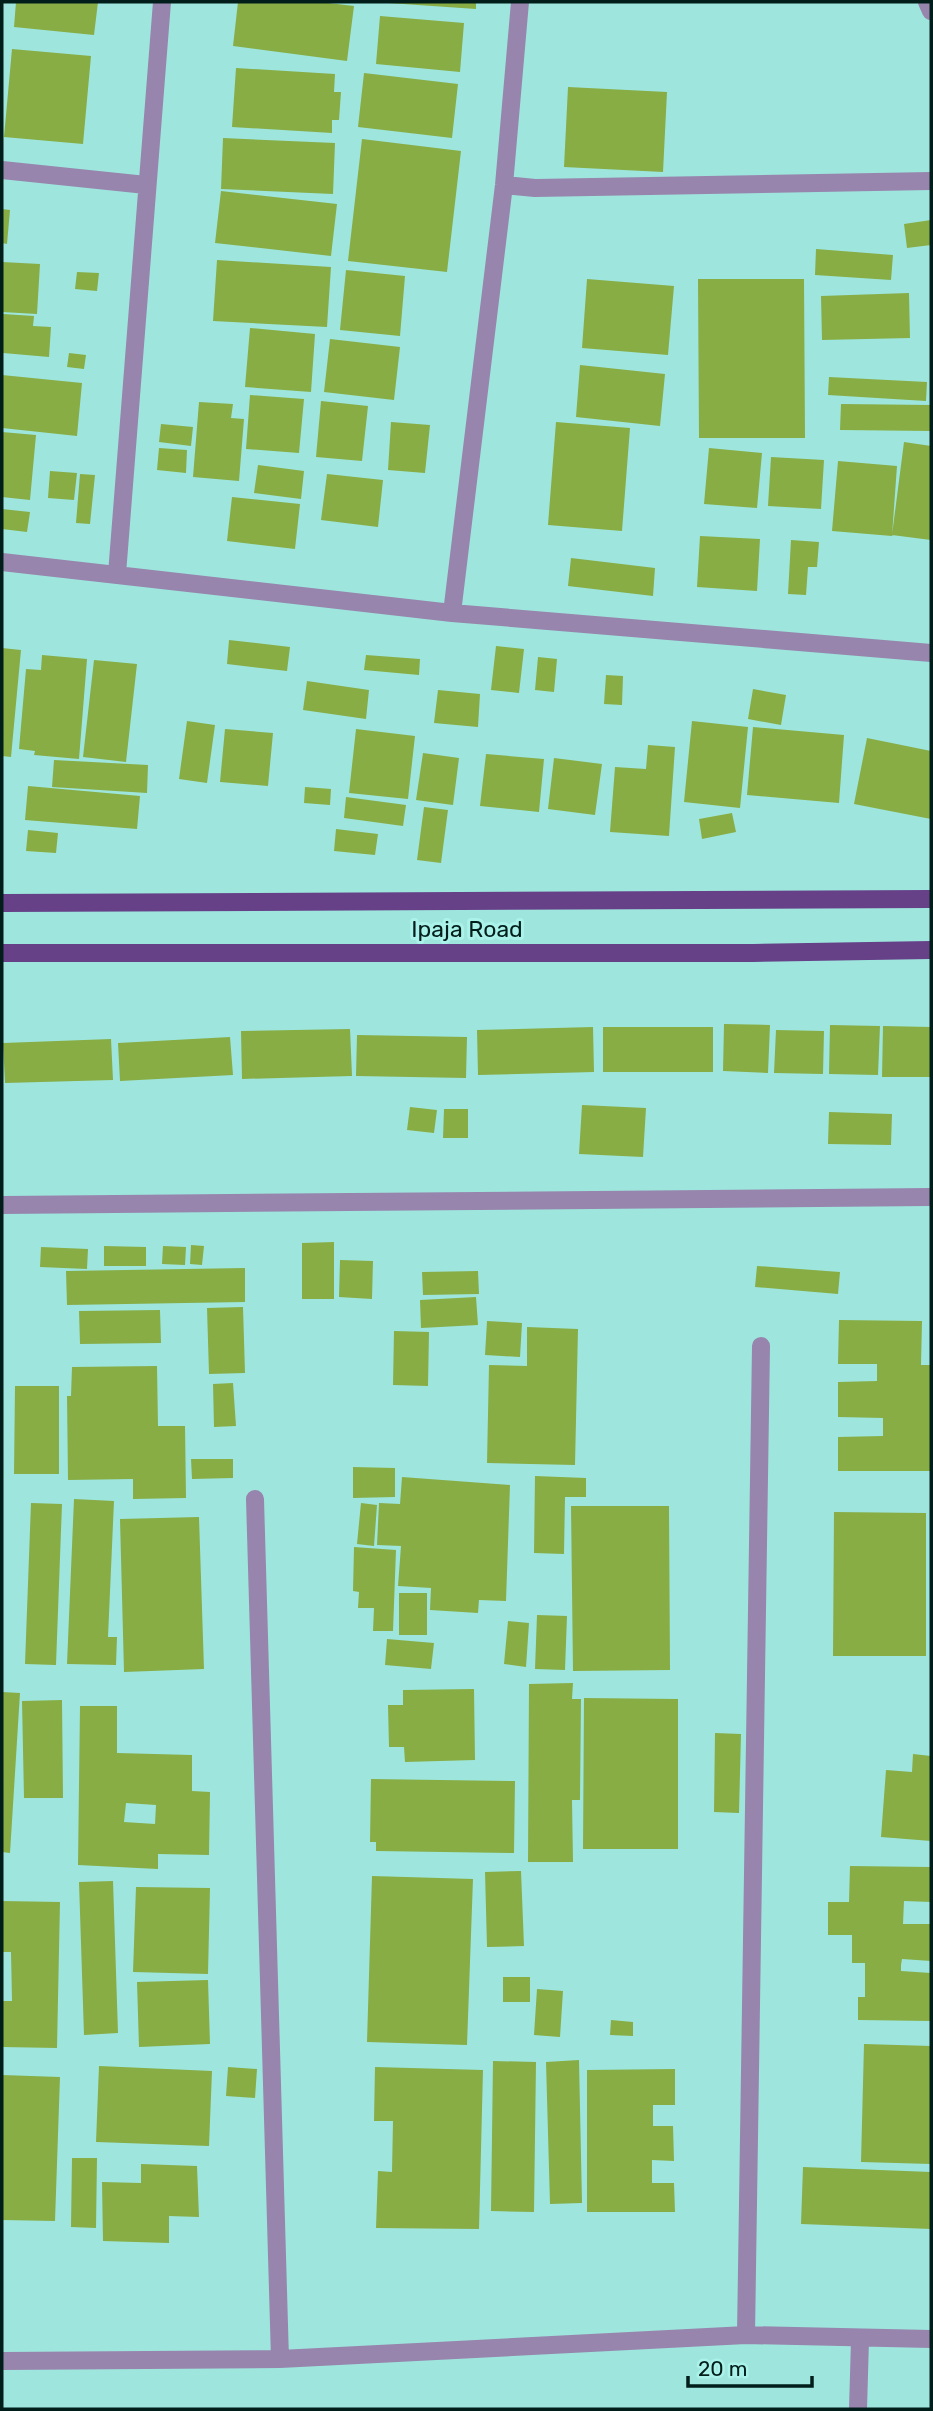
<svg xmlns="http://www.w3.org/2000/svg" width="933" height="2411" font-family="Rubik,sans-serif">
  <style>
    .building { fill: #88ad45; fill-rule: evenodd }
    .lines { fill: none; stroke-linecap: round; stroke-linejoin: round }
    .minor { stroke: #9885ad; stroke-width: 18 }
    .major { stroke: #664188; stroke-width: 18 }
    .labels { text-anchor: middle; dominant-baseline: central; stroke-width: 6; stroke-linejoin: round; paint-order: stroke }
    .street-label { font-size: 23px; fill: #011e1b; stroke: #abf3ea }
  </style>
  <rect width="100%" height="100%" fill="#9ee6dd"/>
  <path class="building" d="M16 2H98L94 35 14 27Z
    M238 2H320L354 6 347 61 233 46Z
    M374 2H476V9Z
    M380 16 464 23 460 72 376 64Z
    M12 49 91 56 83 144 4 137Z
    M236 68 335 74 334 92H341L339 120H332V133L232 127Z
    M364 73 458 84 452 138 358 127Z
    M568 87 667 92 663 172 564 167Z
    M223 138 335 143 333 194 221 189Z
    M362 139 461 151 447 272 348 261Z
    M221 191 337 204 331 256 215 243Z
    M2 209 10 210 7 244 2 243Z
    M931 220V245L907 248 904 224Z
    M816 249 893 255 891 280 815 275Z
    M217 260 331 267 327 327 213 321Z
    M2 262 40 264 37 314 2 312Z
    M346 270 405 276 400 336 340 330Z
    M77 272 99 273 97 291 75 289Z
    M587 279 674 286 668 355 582 348Z
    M698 279H804L805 438H699Z
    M909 293 910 338 822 340 821 296Z
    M3 314 34 316 33 326 51 327 49 357 3 353Z
    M250 328 315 334 311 392 245 387Z
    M330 339 400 347 394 400 324 392Z
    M69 353 86 355 84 369 67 367Z
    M580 365 665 374 660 426 576 417Z
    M2 375 82 383 77 436 2 428Z
    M829 377 927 382 926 401 828 395Z
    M250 395 304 399 299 453 246 449Z
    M321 401 368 406 362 461 316 457Z
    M199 402 233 404 231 418 244 419 239 481 193 477Z
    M841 404 931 405V431L840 430Z
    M391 422 430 425 425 473 388 470Z
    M556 422 630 428 622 531 548 525Z
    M161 424 193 427 191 446 159 442Z
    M2 432 36 435 30 500 2 497Z
    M904 442 931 446V540L892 535Z
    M159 448 187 450 186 473 157 470Z
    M709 448 762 453 757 508 704 504Z
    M771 457 824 460 821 509 768 506Z
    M838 461 897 466 892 536 832 531Z
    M258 465 304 471 301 499 254 493Z
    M50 471 77 473 74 500 48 498Z
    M80 474 95 475 90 524 76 523Z
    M327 474 383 480 378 527 321 520Z
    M232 497 300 504 295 549 227 541Z
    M2 509 30 512 27 532 2 529Z
    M700 536 760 539 757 591 697 587Z
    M791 540 819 542 817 567H808L806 595 788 594Z
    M571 558 655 568 653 596 568 586Z
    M229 640 290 647 287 671 227 664Z
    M496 646 524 649 519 693 491 690Z
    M2 648 21 650 11 757 2 756Z
    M42 655 87 659 79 759 34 755 35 751 19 749 26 669 41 670Z
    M366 655 420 659 419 675 364 670Z
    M538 657 557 659 554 692 535 690Z
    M94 660 137 664 126 762 83 757Z
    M606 675 623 676 622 705 604 704Z
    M307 681 369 690 366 719 303 710Z
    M753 689 786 695 781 725 748 719Z
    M438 690 480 694 478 727 434 723Z
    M187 721 215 725 207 783 179 779Z
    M692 721 748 727 740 808 684 802Z
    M753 727 844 735 839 803 747 795Z
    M225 729 273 733 268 786 220 782Z
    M356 729 415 736 408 799 349 793Z
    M867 738 931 751V819L854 804Z
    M648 745 675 747 669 836 610 832 615 767 646 769Z
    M423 753 459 758 453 805 416 800Z
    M486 754 544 759 539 812 480 806Z
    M554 758 602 764 595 815 548 809Z
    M54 760 148 765 147 793 52 787Z
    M28 786 140 796 137 829 25 820Z
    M305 787 331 789 330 805 304 803Z
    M346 797 406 805 403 826 344 818Z
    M424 807 448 810 441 863 417 860Z
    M732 813 736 832 702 839 699 819Z
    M336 829 378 834 375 855 334 851Z
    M28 830 58 833 56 853 26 851Z
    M724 1024 770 1025 768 1073 723 1071Z
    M830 1025 880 1026 878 1075 829 1074Z
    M883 1026 931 1027V1077H882Z
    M593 1027 594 1072 478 1075 477 1030Z
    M603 1027H713V1072H603Z
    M350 1029 352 1076 242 1079 241 1031Z
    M776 1030 824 1031 823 1074 774 1073Z
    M357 1035 467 1037 466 1078 356 1076Z
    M230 1037 233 1075 120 1081 118 1043Z
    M111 1039 113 1080 5 1083 3 1043Z
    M582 1105 646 1108 643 1157 579 1154Z
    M410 1107 437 1110 434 1133 407 1130Z
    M444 1109H468V1138H443Z
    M829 1112 892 1114 891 1145 828 1144Z
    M334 1242V1299H302V1243Z
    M191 1245 204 1246 202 1265 190 1264Z
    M104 1246 146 1247V1266H104Z
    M163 1246 186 1247 185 1265 162 1264Z
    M41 1247 88 1249 87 1269 40 1267Z
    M340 1260 373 1261 372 1299 339 1297Z
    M757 1266 840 1272 838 1294 755 1287Z
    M245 1268V1302L67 1305 66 1271Z
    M478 1271 479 1294 423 1295 422 1272Z
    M476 1297 478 1325 421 1328 420 1300Z
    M243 1307 245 1373 209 1374 207 1308Z
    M160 1310 161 1343 80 1344 79 1311Z
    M839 1320 922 1321 921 1365H931V1471H838V1437L883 1436V1418L838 1417V1382L877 1381V1364H838Z
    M487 1321 522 1323 520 1357 485 1355Z
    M527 1327 578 1329 575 1465 487 1463 489 1365 527 1366Z
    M394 1331 429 1332 428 1386 393 1385Z
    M157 1366 158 1426H185L186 1498 133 1499V1479L68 1480 67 1396H71L72 1367Z
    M233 1383 236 1426 214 1427 213 1384Z
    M15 1386H59V1474H14Z
    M191 1459H233V1478L192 1479Z
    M353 1467 395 1468V1497L353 1498Z
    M535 1476 586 1478V1497H565L564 1554 534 1553Z
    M402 1477 510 1485 506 1601 479 1600 478 1613 430 1610 431 1588 398 1586 401 1546 377 1545 379 1503 400 1504Z
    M74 1499 114 1501 108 1637H117L116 1665 67 1664Z
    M31 1503 62 1504 56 1665 25 1664Z
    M361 1503 377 1505 374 1546 357 1544Z
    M571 1506H669L670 1670 573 1671Z
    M834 1512 926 1513V1656H833Z
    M199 1517 204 1669 124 1672 120 1519Z
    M354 1547 396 1550 393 1631H373L374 1608H358L359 1592 353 1591Z
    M399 1593H427V1635H399Z
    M537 1615 567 1616 565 1670 535 1669Z
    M508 1621 529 1623 526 1667 504 1664Z
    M387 1639 434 1643 431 1669 385 1665Z
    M573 1683 572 1699H581L580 1800H572L573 1862H528L529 1684Z
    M474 1689 475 1760 405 1762 404 1747H389L388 1705H403V1690Z
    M2 1692 20 1693 10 1853 2 1852Z
    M584 1698 678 1699V1849H583Z
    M62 1700 63 1798H24L22 1701Z
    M80 1706H117V1753L192 1755V1791L210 1792 209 1855 158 1854V1869L78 1865ZM126 1803 156 1805 155 1824 124 1822Z
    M715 1733 741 1734 739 1813 714 1812Z
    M913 1754 931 1756V1841L881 1837 886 1770 912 1772Z
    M371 1779 515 1781 514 1853 376 1851V1842H370Z
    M850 1866 931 1867V1902L904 1901 903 1924H931V1961L902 1959 901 1965V1971L931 1973V2021L858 2020V1997H865V1963H852V1935H828V1902H849Z
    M521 1871 524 1946 487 1947 485 1872Z
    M372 1876 473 1879 467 2045 367 2042Z
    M113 1881 118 2033 84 2035 79 1882Z
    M136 1887 210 1888 208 1974 133 1972Z
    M2 1901 60 1902 57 2048 2 2047V2001H12L11 1952H2Z
    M503 1977H530V2002H503Z
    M208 1980 210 2044 139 2047 137 1982Z
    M537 1989 563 1991 560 2037 534 2035Z
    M611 2020 633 2022V2036L610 2035Z
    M864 2044 931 2046V2164L861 2162Z
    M579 2060 582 2203 550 2204 546 2062Z
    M493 2061 536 2062 534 2212 491 2211Z
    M99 2066 212 2071 209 2146 96 2142Z
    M228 2067 257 2069 255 2098 226 2096Z
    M375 2067 483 2070 479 2229 376 2228 378 2171 392 2172 393 2121H374Z
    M675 2069V2105H653V2126H673L674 2161 652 2160V2183H674L675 2212H587V2070Z
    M2 2075 60 2077 55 2221 2 2220Z
    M72 2158H97L96 2228 71 2227Z
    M141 2164 197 2166 199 2217 169 2216V2243L103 2241 102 2182 141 2183Z
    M803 2167 931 2172V2229L801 2224Z"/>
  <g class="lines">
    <path class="minor" d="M927 2 931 11
      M2 170 146 185
      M504 185 535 188 931 181
      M2 562 452 613 931 653
      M117 574 162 2
      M452 613 504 185 520 2
      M2 1205 931 1197
      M255 1499 280 2359
      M746 2335 761 1346
      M2 2361 280 2359 746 2335 931 2339
      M858 2409 860 2340"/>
    <path class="major" d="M2 903 931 899
      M2 953H753L931 950"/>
  </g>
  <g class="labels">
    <g class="street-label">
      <text x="467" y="929">Ipaja Road</text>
    </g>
  </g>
  <rect width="933" height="2411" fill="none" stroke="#011e1b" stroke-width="7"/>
  <path d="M688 2376v10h124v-10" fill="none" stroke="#011e1b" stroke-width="3.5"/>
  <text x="698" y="2376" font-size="21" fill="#011e1b" stroke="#abf3ea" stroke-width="5" paint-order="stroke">20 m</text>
</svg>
